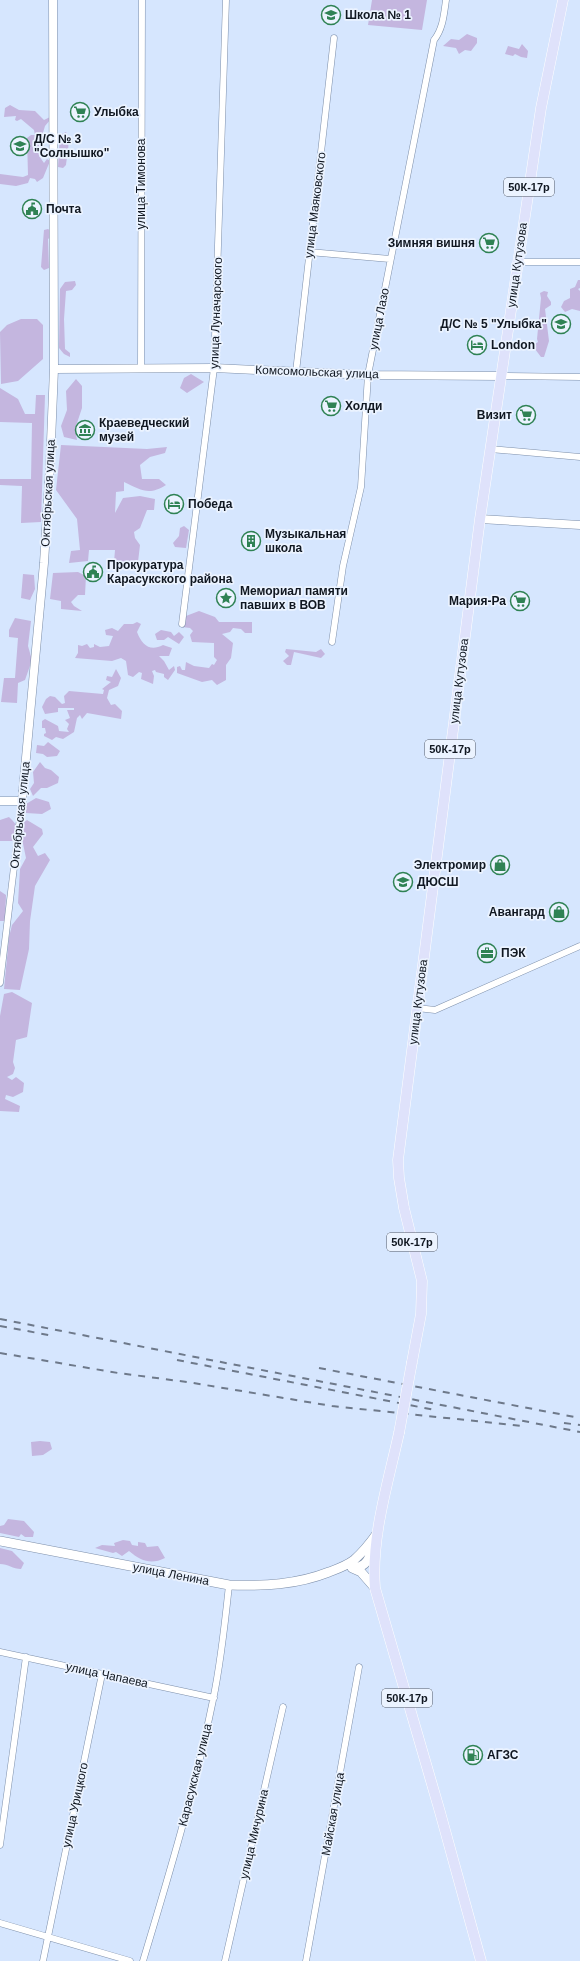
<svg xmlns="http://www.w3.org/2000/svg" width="580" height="1961" font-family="Helvetica,sans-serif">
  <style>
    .green { fill: #c4b6df }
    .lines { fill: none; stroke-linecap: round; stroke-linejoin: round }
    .minor-casing { stroke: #7d8faa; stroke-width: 7 }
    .tertiary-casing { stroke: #7d8faa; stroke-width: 9 }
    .secondary-casing { stroke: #7d8faa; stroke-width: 10 }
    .primary-casing { stroke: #fff; stroke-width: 11 }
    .minor { stroke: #fff; stroke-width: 6 }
    .tertiary { stroke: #fff; stroke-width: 8 }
    .secondary { stroke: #fff; stroke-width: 9 }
    .primary { stroke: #dfe2fb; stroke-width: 10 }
    .rail { stroke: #6e798a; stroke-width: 2; stroke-dasharray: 7 7; stroke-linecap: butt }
    .primary-bridge-casing { stroke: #fff; stroke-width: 11; stroke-linecap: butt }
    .primary-bridge { stroke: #dfe2fb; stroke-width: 10 }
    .labels { text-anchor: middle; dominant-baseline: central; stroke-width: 3.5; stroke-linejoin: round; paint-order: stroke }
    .shield { fill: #ebf3ff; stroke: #525964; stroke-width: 1 }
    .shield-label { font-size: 11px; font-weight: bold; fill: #101721 }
    .poi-label { font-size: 12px; font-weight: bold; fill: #101721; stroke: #ebf3ff; text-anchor: start }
    .street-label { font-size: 12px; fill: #101721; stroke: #ebf3ff }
  </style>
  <rect width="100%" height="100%" fill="#d6e6fe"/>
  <path class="green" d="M372 0H427L422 30 368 25Z
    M467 34 477 38V43L471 51 465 50 459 54 456 48 443 46 451 39 459 40Z
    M522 44 528 51 527 58 521 57 515 54 513 56 505 54 508 46 519 49Z
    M10 105 19 110 35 111 44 120 50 117V120L45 126 42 136 38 139 42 154 39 156 44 163 47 159 50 161 43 178 37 182 35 179 30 178 28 183 16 186 0 184V174L23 177 28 175 27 138 31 135H35L34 130 21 119 17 121 15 120 16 116 4 117 5 108Z
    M66 132C71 139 67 156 66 165L63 168 58 167 60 135Z
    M48 229 51 231V237L48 239 49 268 44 270 41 267 44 230Z
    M578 280H580V288L578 289 580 291V311L572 309 565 312 561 307 564 301 570 298V289L575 287Z
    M75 281 76 285 72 290 66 291 64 319 65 349 70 353V357L64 354 59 348 60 289 65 282Z
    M544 291 548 292 547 296 551 302V305L545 309 549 341 544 357H541L535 349V344L538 342 537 339 541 298 540 293Z
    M21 319H37L43 325V359L18 381 1 384 0 332 7 325Z
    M191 374 204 382 187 393 180 388 184 378Z
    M76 379 82 386V408L75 429 77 440 64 437 61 426 67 410 66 391Z
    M0 388 18 399 25 414H35L36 395H45L41 522 21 523 22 486 0 485V479H31L32 423 0 422Z
    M61 445 147 449 167 447 165 453 150 457 140 465 142 479H159L166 485C149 496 141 490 124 482V491L116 492 115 513 123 498 140 496 155 499 154 510H147L140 528 134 532 135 538 140 545 138 562 134 566 119 565 114 562 115 550H89L88 561 69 563 71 551 80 550 77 519 56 490Z
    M184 526 189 530 186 548 175 547 173 543 179 536 180 528Z
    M78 572 86 576 85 595H78L71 602 74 606 82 611 61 609V601L50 599 53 573Z
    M23 574 34 575 35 589 30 600 21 598Z
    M199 611 215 617 219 622H252V633H245L241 629 233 628 230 632 222 634 233 643 231 658 226 665V680L217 685 212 680 202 682 177 673V667L180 666 182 670H185L186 662 194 666 209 668 212 664 214 665 217 660 214 657V643L192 642 190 635 193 631 190 628 182 627 186 616Z
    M15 618 31 621 28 646 32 660 25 680 18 683 17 703 1 702 4 678H15L18 638 9 637V630Z
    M137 622 141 624 137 632C142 645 150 652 163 645L172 648 169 656H159L164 661 169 670 174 666 175 670 168 680 164 677V674L156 672 155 670 152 671 154 676 153 684 141 679 142 673 139 672 133 677 128 675 126 661 121 658 112 661 75 658 78 653V645L82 646 87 644 90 648 94 647V644L100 647 109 646 113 636 106 635 105 630 112 628 118 631 124 624H133Z
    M161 630 171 632 174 636 179 632 184 637 179 644 168 637 164 640H157L155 634Z
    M286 649 316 652 321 649 325 654 321 658 294 652 291 665H287L283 661 289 656 285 652Z
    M116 669 121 678 118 686 109 690 107 698 111 705 115 704 122 711 121 719 87 713 82 719 80 715 77 718 74 732 63 739 56 737 52 740 44 736V734L46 733 45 728H42V721L45 719 58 726 59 731 69 732 67 729 69 724 65 720 70 718 67 710H74V708H58V712L45 714 42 707 46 699 50 696 55 697 62 704 65 703 64 696 69 691 103 694 104 690 102 689 111 682 106 680 107 676 112 677Z
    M48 742 60 751 57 756 47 757 43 754 36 753 37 745 44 746Z
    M40 762 45 768 51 770 59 777 58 783 47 788H41L33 796 30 789 34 783 33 772Z
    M36 798 49 802 51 809 42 814 26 813V804Z
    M9 817C19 827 20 828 13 841H0V820Z
    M27 820 42 829 43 834 33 847 38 856 45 853 50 860 35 886 30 921 29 949 20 990 4 989 9 937 12 925 23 911 18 903 20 869 26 858 22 839 23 823Z
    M0 891 6 895 5 921H0Z
    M12 992 32 1003 27 1037 16 1040 13 1062 15 1068 13 1074 7 1077 12 1080 16 1077 24 1083 23 1092 13 1097 6 1095 5 1099 20 1106 19 1112 0 1111V1016L4 994Z
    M40 1441 50 1442 52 1449 43 1455 32 1456 31 1442Z
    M8 1519 24 1521 34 1532 33 1537H25L21 1534 19 1537 0 1533V1526L4 1525Z
    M123 1540 130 1541 132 1545 138 1546V1542L145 1543 147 1547 158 1546 165 1558C151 1565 141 1561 129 1551L122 1556 116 1552 113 1553 95 1548 102 1545 115 1546 114 1543Z
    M0 1548 12 1551 24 1563 21 1569C13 1569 8 1564 0 1564Z"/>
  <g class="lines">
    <g class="minor-casing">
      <path id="minor" d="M309 252 390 259
        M517 262H580
        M141 367 142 0
        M296 372 334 38
        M501 376 580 377
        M490 449 580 457
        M182 624 214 368 226 0
        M332 642 343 566 361 487 368 375 434 40C443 29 444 14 446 0
        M0 983 22 801
        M417 1008 435 1010 580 946
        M0 1652 214 1698
        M0 1845 26 1657
        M0 1923 130 1961
        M43 1961 102 1674
        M143 1961C169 1875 195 1788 213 1700 221 1662 225 1623 229 1585
        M225 1961 283 1707
        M306 1961 359 1667"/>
    </g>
    <g class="tertiary-casing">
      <path id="tertiary" d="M54 369 214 368 368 375 501 376
        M480 519 580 525
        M0 801H22L44 563 50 466 54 369 53 0"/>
    </g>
    <g class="secondary-casing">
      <path id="secondary" d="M0 1541 229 1585C264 1586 296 1585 329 1572 337 1569 346 1566 354 1560 363 1552 371 1542 378 1532
        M352 1568 361 1572 375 1588
        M355 1568C368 1566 370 1556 374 1545"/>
    </g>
    <g class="primary-casing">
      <path id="primary" d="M412 1362 421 1314 422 1281 404 1208 399 1178 398 1160 480 519 541 108 563 0
        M399 1433C388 1483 371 1537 375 1588L440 1812 481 1961"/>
    </g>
    <use href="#minor" class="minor"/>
    <use href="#tertiary" class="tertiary"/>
    <use href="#secondary" class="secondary"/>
    <use href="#primary" class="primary"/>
    <path class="rail" d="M0 1319 580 1432
      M0 1326 54 1336
      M0 1353 118 1373 187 1382 332 1406 523 1426
      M177 1360 435 1410
      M319 1368 580 1418
      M564 1423 580 1425"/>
    <g class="primary-bridge-casing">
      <path id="primary-bridge" d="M399 1433 412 1362"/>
    </g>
    <use href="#primary-bridge" class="primary-bridge"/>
  </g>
  <defs>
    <g id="school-ring" transform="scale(1)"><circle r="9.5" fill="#ebf3ff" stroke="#2f8254" stroke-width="1.5"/><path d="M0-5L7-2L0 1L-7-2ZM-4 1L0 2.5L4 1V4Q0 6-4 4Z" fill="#2f8254"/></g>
    <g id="supermarket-ring" transform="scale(1)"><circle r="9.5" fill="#ebf3ff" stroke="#2f8254" stroke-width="1.5"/><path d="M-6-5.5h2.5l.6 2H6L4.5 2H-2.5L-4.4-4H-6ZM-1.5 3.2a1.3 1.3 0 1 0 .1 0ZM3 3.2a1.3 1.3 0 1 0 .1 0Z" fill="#2f8254"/></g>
    <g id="civic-ring" transform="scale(1)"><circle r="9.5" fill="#ebf3ff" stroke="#2f8254" stroke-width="1.5"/><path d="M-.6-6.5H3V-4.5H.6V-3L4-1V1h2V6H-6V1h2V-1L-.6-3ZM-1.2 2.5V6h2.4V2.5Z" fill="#2f8254"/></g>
    <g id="hotel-ring" transform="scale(1)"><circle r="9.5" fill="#ebf3ff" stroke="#2f8254" stroke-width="1.5"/><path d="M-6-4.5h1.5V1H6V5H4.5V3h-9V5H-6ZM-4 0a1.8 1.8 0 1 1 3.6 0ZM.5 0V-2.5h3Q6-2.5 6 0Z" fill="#2f8254"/></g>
    <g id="museum-ring" transform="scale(1)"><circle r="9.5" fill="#ebf3ff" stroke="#2f8254" stroke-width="1.5"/><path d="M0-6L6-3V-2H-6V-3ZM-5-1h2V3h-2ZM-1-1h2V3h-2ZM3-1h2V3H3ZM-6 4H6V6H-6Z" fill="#2f8254"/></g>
    <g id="building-ring" transform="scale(1)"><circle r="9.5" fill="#ebf3ff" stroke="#2f8254" stroke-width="1.5"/><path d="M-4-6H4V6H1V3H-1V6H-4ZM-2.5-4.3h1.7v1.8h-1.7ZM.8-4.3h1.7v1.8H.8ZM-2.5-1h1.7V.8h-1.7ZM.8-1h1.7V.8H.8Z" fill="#2f8254"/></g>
    <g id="sight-ring" transform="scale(1)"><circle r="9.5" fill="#ebf3ff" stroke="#2f8254" stroke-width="1.5"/><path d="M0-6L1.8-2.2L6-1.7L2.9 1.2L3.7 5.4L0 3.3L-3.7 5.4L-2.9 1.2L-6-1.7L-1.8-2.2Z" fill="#2f8254"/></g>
    <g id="shop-ring" transform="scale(1)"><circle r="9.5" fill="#ebf3ff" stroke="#2f8254" stroke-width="1.5"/><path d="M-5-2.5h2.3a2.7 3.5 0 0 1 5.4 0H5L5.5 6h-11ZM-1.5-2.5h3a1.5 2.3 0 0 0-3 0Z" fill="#2f8254"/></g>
    <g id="office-ring" transform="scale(1)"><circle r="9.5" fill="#ebf3ff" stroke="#2f8254" stroke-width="1.5"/><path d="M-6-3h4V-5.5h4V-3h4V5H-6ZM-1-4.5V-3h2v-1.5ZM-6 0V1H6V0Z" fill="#2f8254"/></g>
    <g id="fuel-ring" transform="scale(1)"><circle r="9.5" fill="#ebf3ff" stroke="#2f8254" stroke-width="1.5"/><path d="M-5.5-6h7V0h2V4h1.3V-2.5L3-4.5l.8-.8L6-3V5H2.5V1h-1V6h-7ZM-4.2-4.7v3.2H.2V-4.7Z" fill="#2f8254"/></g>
  </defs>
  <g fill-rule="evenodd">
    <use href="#school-ring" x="331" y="15"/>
    <use href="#supermarket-ring" x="80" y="112"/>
    <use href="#school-ring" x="20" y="146"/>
    <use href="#civic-ring" x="32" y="209"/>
    <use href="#supermarket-ring" x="489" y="243"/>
    <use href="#school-ring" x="561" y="324"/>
    <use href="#hotel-ring" x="477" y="345"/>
    <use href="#supermarket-ring" x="331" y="406"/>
    <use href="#supermarket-ring" x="526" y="415"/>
    <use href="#museum-ring" x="85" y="430"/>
    <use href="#hotel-ring" x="174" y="504"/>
    <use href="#building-ring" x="251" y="541"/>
    <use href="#civic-ring" x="93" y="572"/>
    <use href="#sight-ring" x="226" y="598"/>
    <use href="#supermarket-ring" x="520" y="601"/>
    <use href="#shop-ring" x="500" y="865"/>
    <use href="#school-ring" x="403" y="882"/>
    <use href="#shop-ring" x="559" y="912"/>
    <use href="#office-ring" x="487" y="953"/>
    <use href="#fuel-ring" x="473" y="1755"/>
  </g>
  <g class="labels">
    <g class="shield">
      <rect x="504" y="178" width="50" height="18" rx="3"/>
      <rect x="425" y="740" width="50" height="18" rx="3"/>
      <rect x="387" y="1233" width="50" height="18" rx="3"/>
      <rect x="382" y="1689" width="50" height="18" rx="3"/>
    </g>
    <g class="shield-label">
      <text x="529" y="187">50К-17р</text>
      <text x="450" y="749">50К-17р</text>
      <text x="412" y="1242">50К-17р</text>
      <text x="407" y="1698">50К-17р</text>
    </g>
    <g class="poi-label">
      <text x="345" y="15">Школа № 1</text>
      <text x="94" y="112">Улыбка</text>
      <text x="34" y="139">Д/С № 3<tspan x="34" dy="14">"Солнышко"</tspan></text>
      <text x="46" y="209">Почта</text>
      <text x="475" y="243" text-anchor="end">Зимняя вишня</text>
      <text x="547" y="324" text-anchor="end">Д/С № 5 "Улыбка"</text>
      <text x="491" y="345">London</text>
      <text x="345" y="406">Холди</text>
      <text x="512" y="415" text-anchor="end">Визит</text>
      <text x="99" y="423">Краеведческий<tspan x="99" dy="14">музей</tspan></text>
      <text x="188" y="504">Победа</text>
      <text x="265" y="534">Музыкальная<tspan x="265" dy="14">школа</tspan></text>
      <text x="107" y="565">Прокуратура<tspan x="107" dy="14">Карасукского района</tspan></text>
      <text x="240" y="591">Мемориал памяти<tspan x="240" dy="14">павших в ВОВ</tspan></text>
      <text x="506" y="601" text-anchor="end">Мария-Ра</text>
      <text x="486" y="865" text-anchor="end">Электромир</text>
      <text x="417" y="882">ДЮСШ</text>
      <text x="545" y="912" text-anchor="end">Авангард</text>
      <text x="501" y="953">ПЭК</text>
      <text x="487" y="1755">АГЗС</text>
    </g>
    <g class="street-label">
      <text transform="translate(141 184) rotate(-90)">улица Тимонова</text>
      <text transform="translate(315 205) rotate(-83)">улица Маяковского</text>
      <text transform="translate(517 265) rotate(-82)">улица Кутузова</text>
      <text transform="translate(216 313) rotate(-88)">улица Луначарского</text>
      <text transform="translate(379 319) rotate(-79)">улица Лазо</text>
      <text transform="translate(317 372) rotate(2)">Комсомольская улица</text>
      <text transform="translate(48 493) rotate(-87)">Октябрьская улица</text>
      <text transform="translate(459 681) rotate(-83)">улица Кутузова</text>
      <text transform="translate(20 815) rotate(-84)">Октябрьская улица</text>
      <text transform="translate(418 1002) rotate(-83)">улица Кутузова</text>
      <text transform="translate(171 1574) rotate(11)">улица Ленина</text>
      <text transform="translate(107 1675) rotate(12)">улица Чапаева</text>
      <text transform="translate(195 1775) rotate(-76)">Карасукская улица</text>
      <text transform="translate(75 1805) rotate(-78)">улица Урицкого</text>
      <text transform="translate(333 1814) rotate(-80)">Майская улица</text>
      <text transform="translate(254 1834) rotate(-77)">улица Мичурина</text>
    </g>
  </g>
</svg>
